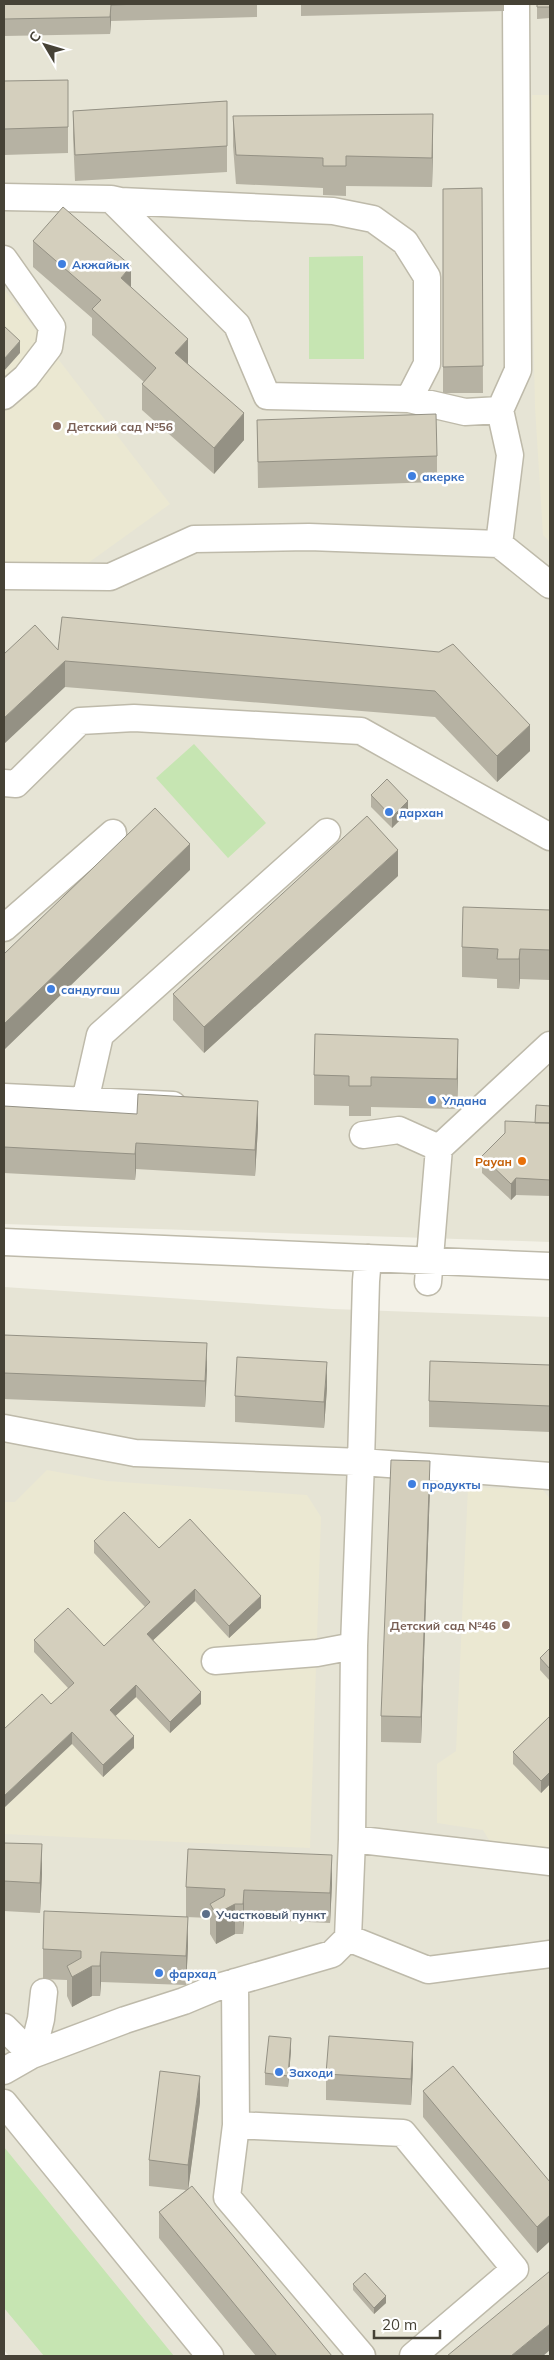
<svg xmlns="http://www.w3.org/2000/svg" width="554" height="2360" font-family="Mulish,sans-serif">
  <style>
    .residential { fill: #e6e4d5 }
    .education { fill: #ebe8d2 }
    .green { fill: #c6e5b2 }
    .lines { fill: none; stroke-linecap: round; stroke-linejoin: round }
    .minor-casing { stroke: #bebaaa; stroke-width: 29 }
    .minor { stroke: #fff; stroke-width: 26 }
    .wall { fill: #b6b2a3 }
    .shaded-wall { fill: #949184 }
    .building { fill: #d4cfbd; stroke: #949184 }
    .shop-dot { fill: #3f7fe0; stroke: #fff; stroke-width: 2 }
    .education-dot { fill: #8d6e63; stroke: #fff; stroke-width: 2 }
    .food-dot { fill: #e8710a; stroke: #fff; stroke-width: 2 }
    .service-dot { fill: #5c6f8a; stroke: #fff; stroke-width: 2 }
    .labels { text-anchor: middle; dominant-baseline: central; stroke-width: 5; stroke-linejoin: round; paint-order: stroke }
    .shop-label { font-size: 12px; font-weight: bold; fill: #366cbe; stroke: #fff; text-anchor: start }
    .education-label { font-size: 12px; font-weight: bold; fill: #785e54; stroke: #fff; text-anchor: start }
    .food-label { font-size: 12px; font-weight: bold; fill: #c56008; stroke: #fff; text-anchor: end }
    .service-label { font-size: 12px; font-weight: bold; fill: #4e5e75; stroke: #fff; text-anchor: start }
  </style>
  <rect width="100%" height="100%" fill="#f3f1e7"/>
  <path class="residential" d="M4 4H550V1242L4 1224Z
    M4 1287 333 1309 550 1317V2356H9L4 2350Z"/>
  <path class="education" d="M532 95H550V542L543 535 535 407 530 174Z
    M4 289 170 504 88 563 4 564Z
    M47 1470 107 1481 307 1495 321 1517 310 1848 4 1834V1502H15Z
    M468 1487 543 1490 550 1499V1852L495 1850 483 1830 437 1823V1764L456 1751Z"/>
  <path class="green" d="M363 256 364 359H309V257Z
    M194 744 266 823 228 858 156 778Z
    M4 2147 174 2356H44L4 2308Z"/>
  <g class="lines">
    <g class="minor-casing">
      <path id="minor" d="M4 197 111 199 120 201 333 211 373 219 405 242 427 277V364L409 399 267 396 237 325 111 199
        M4 259 52 327 49 347 26 377 4 396
        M409 399 465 412 500 410 518 370 516 4
        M500 410 510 455 499 544 550 585
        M4 576 110 577 194 539 309 537 499 544
        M4 783 16 784 80 721 134 718 361 731 550 837
        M4 928 113 833
        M4 1097 173 1105
        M85 1101 100 1035 327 832
        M363 1135 399 1130 439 1148
        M4 1242 550 1266
        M428 1282 439 1148 550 1045
        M4 1428 135 1453 361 1462 366 1281 368 1258
        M215 1661 317 1653 354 1646 361 1462 550 1476
        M352 1839 550 1862
        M348 1938 428 1970 550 1954
        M235 1982 236 2125 227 2197 362 2356
        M4 2027 32 2055 125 2020 184 2001 215 1988 332 1954 348 1938 352 1839 354 1646
        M4 2071 32 2055 41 2019 44 1992
        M4 2103 210 2356
        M236 2125 403 2133 515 2269 413 2356"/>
    </g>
    <use href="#minor" class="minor"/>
  </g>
  <path class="wall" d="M4 4H257V17L111 21 110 34 4 36Z
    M301 4H504V11L301 16Z
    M537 4H550V18L537 19Z
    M68 80V153L4 155V81Z
    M227 101V172L75 181 73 137V111Z
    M233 116 433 144 432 187 346 186V196L323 195V188L236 184 233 146Z
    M482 188 483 393H443V189Z
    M33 241 131 287 244 440 214 474 142 410V384L144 382 92 335V318L33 267Z
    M257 420 437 456V482L258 488Z
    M58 650 439 652 530 751 497 782 435 717 65 687Z
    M371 795 408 812 392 828 371 807Z
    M398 876 204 1053 173 1020V994Z
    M550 910V980L520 979 519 989 497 988V979L462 977V947Z
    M458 1068 457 1109 371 1107V1116H349V1106L314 1105V1075Z
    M4 1106 258 1127 255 1176 136 1169 135 1180 4 1173Z
    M550 1106V1196L516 1195 511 1200 482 1173V1156L505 1133 535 1123Z
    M4 1335 207 1369 205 1407 4 1399Z
    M550 1365V1432L429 1427V1401Z
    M327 1388 324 1428 235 1422V1396Z
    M430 1487 421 1743 381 1742V1716Z
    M94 1541 159 1548 261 1608 229 1638 195 1601 153 1640 201 1704 170 1733 136 1697 115 1716 134 1748 103 1777 72 1744 68 1688 34 1652V1640L104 1646 145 1607 94 1553Z
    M550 1648V1681L540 1670V1658Z
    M550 1716V1784L541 1793 513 1764V1752Z
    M4 1843 42 1874 40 1913 4 1911Z
    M332 1885 330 1923 244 1919 243 1934H235L216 1944 210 1934V1918L186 1917V1887Z
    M188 1947 186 1985 101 1982 100 1996H92L72 2007 67 1996V1980L43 1979V1949Z
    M291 2050 288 2087 265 2085V2073Z
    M413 2068 411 2105 326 2100V2074Z
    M423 2091 550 2182V2241L537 2253 423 2117Z
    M200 2102 188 2189 332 2356H256L159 2238V2212L186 2190 149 2186V2160Z
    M353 2284 386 2303 374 2314 353 2290Z"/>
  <path class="shaded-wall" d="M111 5V21L110 34V17Z
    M433 114V144L432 187V158Z
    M131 266V292L121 278Z
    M188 339V365L175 353Z
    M20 341V353L4 371V359Z
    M244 413V440L214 474V448Z
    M65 661V687L4 744V718Z
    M530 725V751L497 782V756Z
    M408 801V812L392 828V817Z
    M190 844V870L4 1050V1024Z
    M398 850V876L204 1053V1027Z
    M520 949V979L519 989V959Z
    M458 1039V1068L457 1109V1079Z
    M258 1101V1127L255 1176V1150Z
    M136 1143V1169L135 1180V1154Z
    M516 1178V1195L511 1200V1184Z
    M207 1343V1369L205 1407V1381Z
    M327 1362V1388L324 1428V1402Z
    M430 1461V1487L421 1743V1717Z
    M195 1589V1601L147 1646V1634Z
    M261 1596V1608L229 1638V1626Z
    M136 1685V1697L110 1721V1710Z
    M201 1692V1704L170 1733V1722Z
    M72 1732V1744L4 1808V1796Z
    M134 1736V1748L103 1777V1765Z
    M550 1772V1784L541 1793V1781Z
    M42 1844V1874L40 1913V1883Z
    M332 1855V1885L330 1923V1893Z
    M244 1890V1919L243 1934V1904Z
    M235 1904V1934L216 1944V1914Z
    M188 1917V1947L186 1985V1956Z
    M101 1952V1982L100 1996V1966Z
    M92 1966V1996L72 2007V1977Z
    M291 2038V2050L288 2087V2076Z
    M413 2042V2068L411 2105V2079Z
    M200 2076V2102L188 2191V2165Z
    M550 2215V2241L537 2253V2227Z
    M386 2296V2303L374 2314V2308Z
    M550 2324V2350L543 2356H511Z"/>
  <path class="building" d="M4 4H141L111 5 110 17 4 19Z
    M537 4H550V7H537Z
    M68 80V127L4 129V81Z
    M227 101V146L75 155 73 111Z
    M433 114 432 158 346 156V166H323V158L236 155 233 116Z
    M482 188 483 366 443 367V189Z
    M63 207 131 266 121 278 188 339 175 353 244 413 214 448 142 384 156 368 92 309 101 300 33 241Z
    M4 326 20 341 4 359Z
    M436 414 437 456 258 462 257 420Z
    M62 617 439 652 453 644 530 725 497 756 435 691 65 661 4 718V654L35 625 58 650Z
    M387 779 408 801 392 817 371 795Z
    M155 808 190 844 4 1024V954Z
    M367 816 398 850 204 1027 173 994Z
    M463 907 550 910V950L520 949 519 959H497L498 949 462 947Z
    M315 1034 458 1039 457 1079 371 1077V1086H349V1076L314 1075Z
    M138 1094 258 1101 255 1150 136 1143 135 1154 4 1147V1106L137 1114Z
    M536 1105 550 1106V1123H535Z
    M505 1121 550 1123V1180L516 1178 511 1184 482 1156 505 1133Z
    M4 1335 207 1343 205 1381 4 1373Z
    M237 1357 327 1362 324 1402 235 1396Z
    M430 1361 550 1365V1406L429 1401Z
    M391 1460 430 1461 421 1717 381 1716Z
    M124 1512 159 1548 190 1519 261 1596 229 1626 195 1589 147 1634 201 1692 170 1722 136 1685 110 1710 134 1736 103 1765 72 1732 4 1796V1729L42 1694 51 1704 74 1683 34 1640 68 1608 104 1646 150 1602 94 1541Z
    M550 1648V1669L540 1658Z
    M550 1716V1772L541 1781 513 1752Z
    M4 1843 42 1844 40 1883 4 1881Z
    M188 1849 332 1855 330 1893 244 1890 243 1904H235L216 1914 210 1904 224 1896 225 1889 186 1887Z
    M44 1911 188 1917 186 1956 101 1952 100 1966H92L72 1977 67 1966 81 1958V1951L43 1949Z
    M269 2036 291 2038 288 2076 265 2073Z
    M329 2036 413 2042 411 2079 326 2074Z
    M453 2066 550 2182V2215L537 2227 423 2091Z
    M160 2071 200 2076 188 2165 149 2160Z
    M192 2186 332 2356H277L159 2212Z
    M550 2271V2324L511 2356H447Z
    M365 2273 386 2296 374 2308 353 2284Z"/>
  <g class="shop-dot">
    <circle cx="62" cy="264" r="5"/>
    <circle cx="412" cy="476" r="5"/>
    <circle cx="389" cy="812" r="5"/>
    <circle cx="51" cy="989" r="5"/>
    <circle cx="432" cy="1100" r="5"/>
    <circle cx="412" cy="1484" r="5"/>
    <circle cx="159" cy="1973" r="5"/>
    <circle cx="279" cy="2072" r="5"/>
  </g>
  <g class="education-dot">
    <circle cx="57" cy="426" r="5"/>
    <circle cx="506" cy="1625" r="5"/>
  </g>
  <circle class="food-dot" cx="522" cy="1161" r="5"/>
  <circle class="service-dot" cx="206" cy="1914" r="5"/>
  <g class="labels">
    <g class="shop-label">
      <text x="72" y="264">Акжайык</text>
      <text x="422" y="476">акерке</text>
      <text x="399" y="812">дархан</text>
      <text x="61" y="989">сандугаш</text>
      <text x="442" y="1100">Улдана</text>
      <text x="422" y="1484">продукты</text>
      <text x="169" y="1973">фархад</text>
      <text x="289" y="2072">Заходи</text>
    </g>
    <g class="education-label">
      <text x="67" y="426">Детский сад №56</text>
      <text x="496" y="1625" text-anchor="end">Детский сад №46</text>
    </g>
    <g class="food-label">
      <text x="512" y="1161">Рауан</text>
    </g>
    <g class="service-label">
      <text x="216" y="1914">Участковый пункт</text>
    </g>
  </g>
  <rect width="554" height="2360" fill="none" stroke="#464236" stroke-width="10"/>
  <g transform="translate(45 45) rotate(308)" stroke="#ffffff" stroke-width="4" paint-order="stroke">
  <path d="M0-4L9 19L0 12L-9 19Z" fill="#464236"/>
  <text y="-8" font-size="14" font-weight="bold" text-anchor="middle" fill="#464236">С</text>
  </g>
  <path d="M374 2330v8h66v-8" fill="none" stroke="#464236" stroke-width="2.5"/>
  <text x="382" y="2330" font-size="15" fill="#464236" stroke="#ffffff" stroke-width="4" paint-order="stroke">20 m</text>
</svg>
